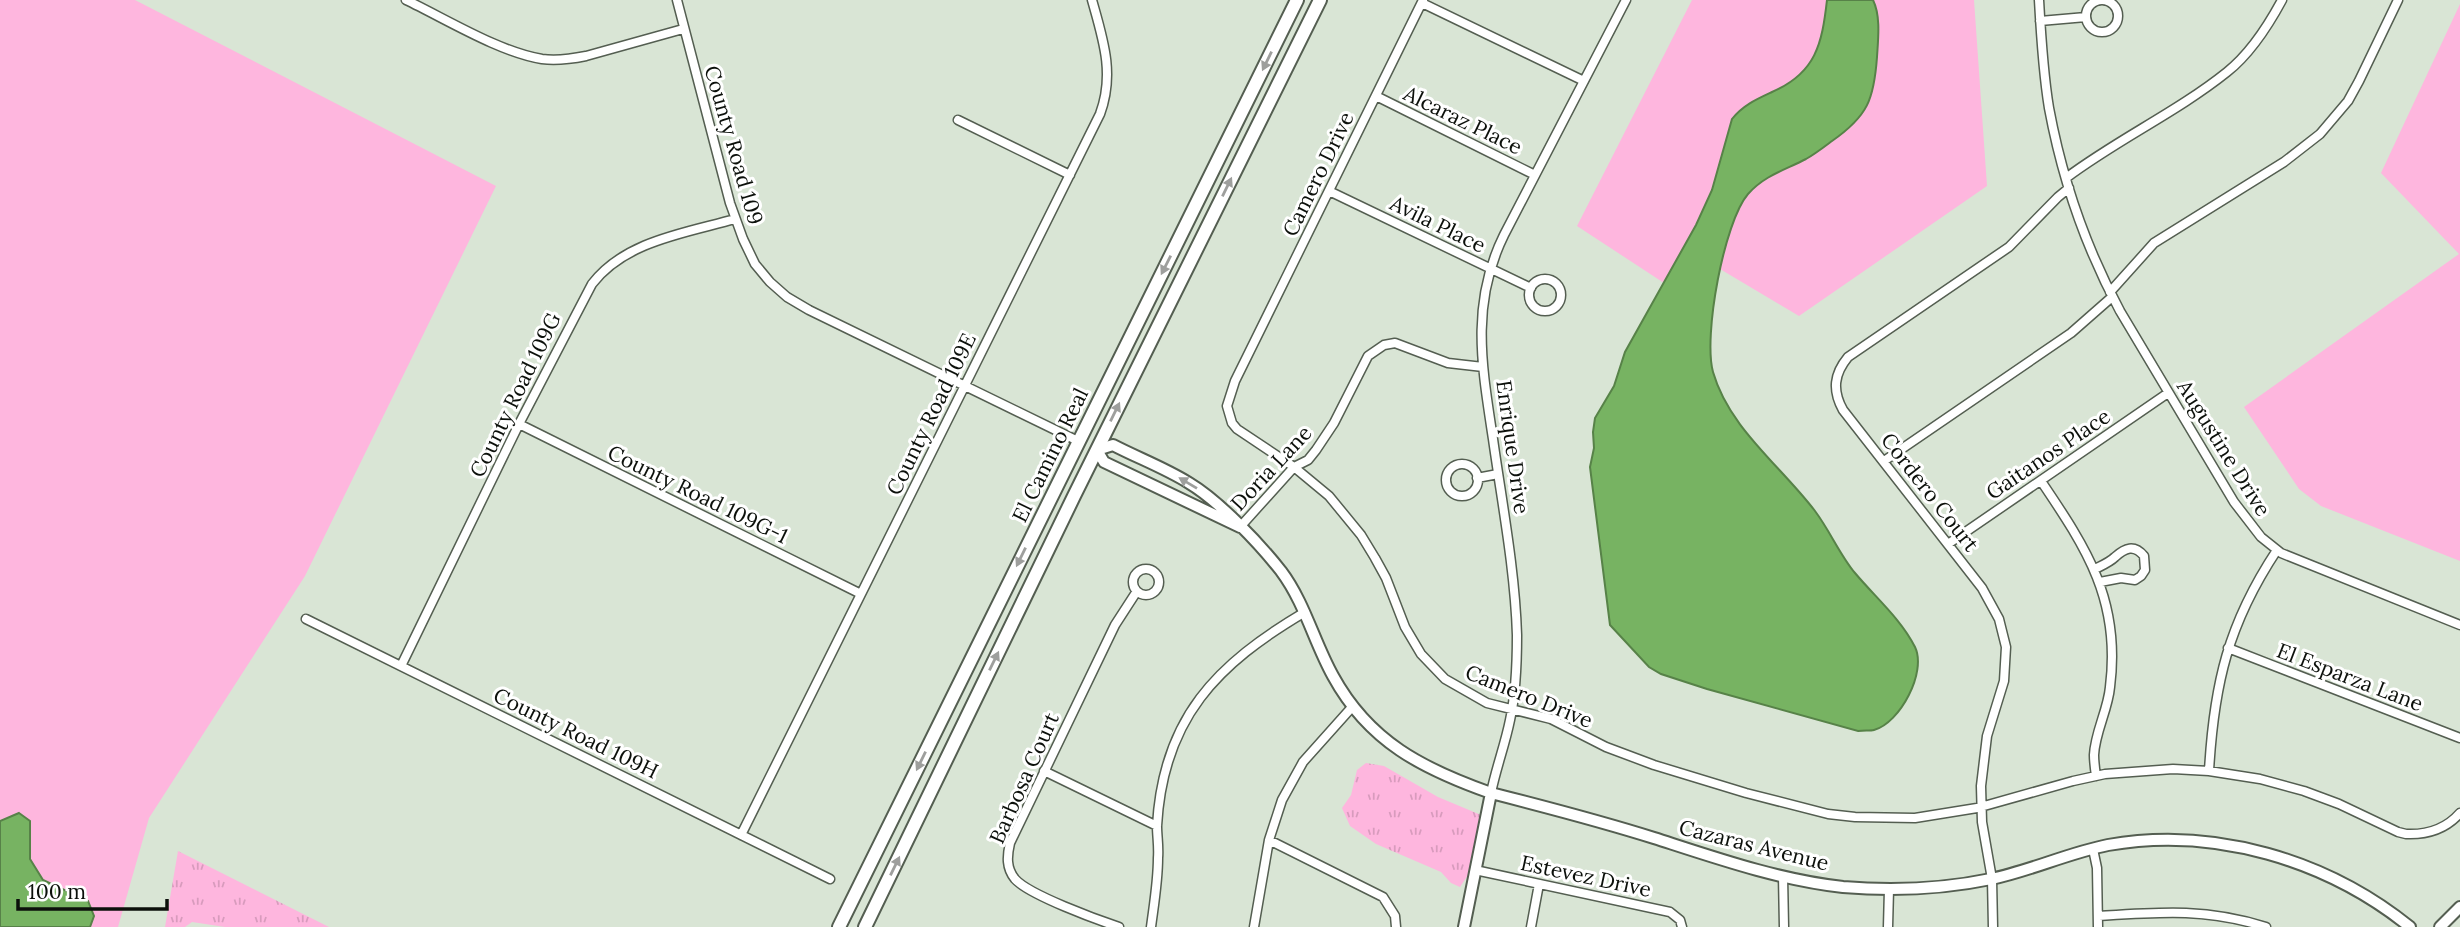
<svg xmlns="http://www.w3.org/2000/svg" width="2460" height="927" font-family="Lora,serif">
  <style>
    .green { fill: #feb6de }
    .park { fill: url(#park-tufts) }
    .water { fill: #77b362; stroke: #578248; stroke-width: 2 }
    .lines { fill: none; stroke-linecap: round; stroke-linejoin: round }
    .minor-casing { stroke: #545e51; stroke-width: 11 }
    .tertiary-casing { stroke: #545e51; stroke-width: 14 }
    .secondary-casing { stroke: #545e51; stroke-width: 16 }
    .minor { stroke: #fff; stroke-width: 8 }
    .tertiary { stroke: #fff; stroke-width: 10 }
    .secondary { stroke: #fff; stroke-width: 12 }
    .oneway { fill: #9e9f9d }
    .labels { text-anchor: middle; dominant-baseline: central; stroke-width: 6; stroke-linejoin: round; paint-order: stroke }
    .street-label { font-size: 21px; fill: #0c100b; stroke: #fff }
  </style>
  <defs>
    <pattern id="park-tufts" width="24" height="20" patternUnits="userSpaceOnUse" patternTransform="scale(1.75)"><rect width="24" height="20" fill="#feb6de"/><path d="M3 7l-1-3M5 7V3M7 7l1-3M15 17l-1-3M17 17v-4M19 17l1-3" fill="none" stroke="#d89bbd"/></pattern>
  </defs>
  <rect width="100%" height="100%" fill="#d9e5d5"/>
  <path class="green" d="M0 0H135L496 186 305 576 149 818 118 927H0Z
    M1692 0H1827C1821 44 1817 72 1772 92 1757 99 1743 105 1732 119L1712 190 1696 225 1664 283 1577 226Z
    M1873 0H1974L1987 186 1799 316 1720 269C1737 203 1740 186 1807 159L1876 7Z
    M2460 4V561L2321 506 2299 489 2244 407 2459 254 2381 173Z"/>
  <path class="park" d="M1366 763 1384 766 1438 797 1481 815 1468 875 1460 887 1451 883 1441 872 1376 844 1350 826 1342 808 1351 795 1357 770Z
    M178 851 329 927H225L192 922 185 927H165Z"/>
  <path class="water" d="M1827 0H1873C1881 16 1878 40 1877 57 1874 99 1868 116 1832 141 1824 147 1815 154 1806 159 1785 170 1765 175 1748 194 1724 222 1703 336 1713 372 1729 428 1781 466 1815 511 1830 531 1840 555 1855 573 1875 597 1901 619 1915 647 1927 672 1900 723 1874 730 1870 731 1863 730 1858 731L1707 689 1661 674 1649 667 1610 625 1590 467 1594 448 1593 432 1595 418 1614 386 1625 352 1696 225 1712 190 1732 119C1743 105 1757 99 1772 92 1816 73 1822 44 1827 0Z
    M19 813 30 821V859L43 880 88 901 94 916 90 927H0V821Z"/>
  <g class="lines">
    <g class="minor-casing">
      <path id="minor" d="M406 0C446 19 499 52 542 59 557 61 571 59 586 56L683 29
        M677 0 730 203 743 239 755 264 770 282 787 297 809 310 1078 441
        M1423 0 1235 381 1227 406 1232 423 1237 429 1294 467 1329 496 1361 535 1375 558 1386 578 1405 627 1421 654 1445 679 1487 703 1551 719 1606 747 1654 765 1746 793 1828 814 1855 817 1915 818 1977 808 2073 781 2105 774 2173 769 2209 771 2260 779 2304 791 2339 804 2398 832 2406 834C2428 835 2446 829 2460 813
        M2039 0C2041 36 2043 72 2049 108 2062 178 2086 248 2120 311L2234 502 2261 537 2281 553 2460 625
        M2086 16a16 16 0 1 1 32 0a16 16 0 1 1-32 0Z
        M1422 3 1584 81
        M2040 21 2086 17
        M1376 96 1535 175
        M958 120 1070 175
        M2066 178C2118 139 2177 112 2227 72 2251 53 2268 26 2282 0
        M1329 191 1531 288
        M1529 295a16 16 0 1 1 32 0a16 16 0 1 1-32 0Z
        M2110 292 2154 243 2284 162 2320 134 2348 101 2359 81 2398 0
        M519 424 861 594
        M1884 461 2071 333 2112 297
        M1446 480a16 16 0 1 1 32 0a16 16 0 1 1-32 0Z
        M1477 478 1498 474
        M2041 481C2087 549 2121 601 2110 687 2108 710 2095 732 2094 755 2094 762 2095 769 2096 776
        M1240 527 1294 467 1308 460 1316 450 1334 423 1368 356 1384 345 1395 343 1448 363 1483 367
        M1948 544 2168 393
        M2095 569C2101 566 2110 562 2115 557 2125 548 2134 544 2144 556L2145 570 2141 576 2135 580 2121 578 2100 582
        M1133 582a13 13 0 1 1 26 0a13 13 0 1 1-26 0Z
        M306 619 830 879
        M2228 648 2460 738
        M401 666 519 424 592 284C625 241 685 233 735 219
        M1044 771 1157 826
        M2209 771C2214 684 2228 624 2277 550
        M1491 793C1496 768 1505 745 1510 720 1516 693 1517 663 1517 635 1515 570 1502 503 1493 439 1482 366 1470 304 1504 235L1626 0
        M741 835 1100 114C1115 74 1103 39 1092 0
        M1269 840 1383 897 1395 916 1396 927
        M2093 849 2097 868 2098 927
        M1475 870 1670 912 1680 920 1682 927
        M1783 876 1784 927
        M2099 916C2160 912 2206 908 2266 927
        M1119 927C1098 920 1029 895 1015 879 1006 868 1007 856 1010 843L1115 625 1137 591
        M1151 927C1154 904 1158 881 1158 858 1159 847 1157 836 1157 826 1163 718 1217 664 1305 612
        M1254 927 1269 840 1282 800 1303 762 1353 706
        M1531 927 1539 884
        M1888 927 1889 889
        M1993 927 1992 879 1982 822 1981 786 1987 736 2004 681 2006 647 1999 619 1982 588 1843 410C1832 390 1834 374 1848 357L2009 247 2058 197 2069 188"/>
    </g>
    <g class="tertiary-casing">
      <path id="tertiary" d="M1240 527 1104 462 1097 450 1113 445C1138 458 1165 468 1189 483 1219 501 1259 543 1281 571 1305 603 1314 642 1333 676 1369 742 1423 769 1491 793 1546 807 1600 821 1654 838 1716 858 1779 880 1843 887 1892 891 1943 889 1991 879 2030 871 2068 853 2108 845 2214 826 2327 860 2410 927
        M1464 927 1491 793
        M2440 927 2460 907"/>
    </g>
    <g class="secondary-casing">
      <path id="secondary" d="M839 927 1297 0
        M865 927 1074 496 1320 0"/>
    </g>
    <use href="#minor" class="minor"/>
    <use href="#tertiary" class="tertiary"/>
    <use href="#secondary" class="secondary"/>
  </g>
  <defs><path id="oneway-solid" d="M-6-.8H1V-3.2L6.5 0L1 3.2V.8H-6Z" transform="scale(1.75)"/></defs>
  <g class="oneway">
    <use href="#oneway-solid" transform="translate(1267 61) rotate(116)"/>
    <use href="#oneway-solid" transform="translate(1227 187) rotate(-64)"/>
    <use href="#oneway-solid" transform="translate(1166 265) rotate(117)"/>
    <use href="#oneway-solid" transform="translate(1115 412) rotate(-64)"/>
    <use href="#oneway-solid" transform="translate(1188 483) rotate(-149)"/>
    <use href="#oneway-solid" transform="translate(1021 557) rotate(116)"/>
    <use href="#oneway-solid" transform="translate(994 661) rotate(-64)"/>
    <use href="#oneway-solid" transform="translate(921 761) rotate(116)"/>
    <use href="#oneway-solid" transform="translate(895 866) rotate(-64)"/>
  </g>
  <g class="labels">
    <g class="street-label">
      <text transform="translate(1463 120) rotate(26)">Alcaraz Place</text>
      <text transform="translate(734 145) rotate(74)">County Road 109</text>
      <text transform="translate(1318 174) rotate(-64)">Camero Drive</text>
      <text transform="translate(1438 224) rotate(26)">Avila Place</text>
      <text transform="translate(515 395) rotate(-64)">County Road 109G</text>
      <text transform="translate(931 414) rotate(-64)">County Road 109E</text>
      <text transform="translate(1513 447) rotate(82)">Enrique Drive</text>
      <text transform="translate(2224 448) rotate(58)">Augustine Drive</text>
      <text transform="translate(2048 454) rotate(-34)">Gaitanos Place</text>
      <text transform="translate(1050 455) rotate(-64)">El Camino Real</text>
      <text transform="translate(1271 468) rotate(-47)">Doria Lane</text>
      <text transform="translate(1930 492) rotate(52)">Cordero Court</text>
      <text transform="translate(698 494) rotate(26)">County Road 109G-1</text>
      <text transform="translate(2350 677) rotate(21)">El Esparza Lane</text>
      <text transform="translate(1529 696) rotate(22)">Camero Drive</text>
      <text transform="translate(576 733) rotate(26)">County Road 109H</text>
      <text transform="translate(1024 778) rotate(-66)">Barbosa Court</text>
      <text transform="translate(1754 845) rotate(14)">Cazaras Avenue</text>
      <text transform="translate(1586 876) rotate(12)">Estevez Drive</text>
    </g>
  </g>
  <path d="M18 899v10h149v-10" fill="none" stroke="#0c100b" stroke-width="3.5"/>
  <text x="28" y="899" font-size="21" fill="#0c100b" stroke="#ffffff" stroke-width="5" paint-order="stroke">100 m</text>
</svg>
